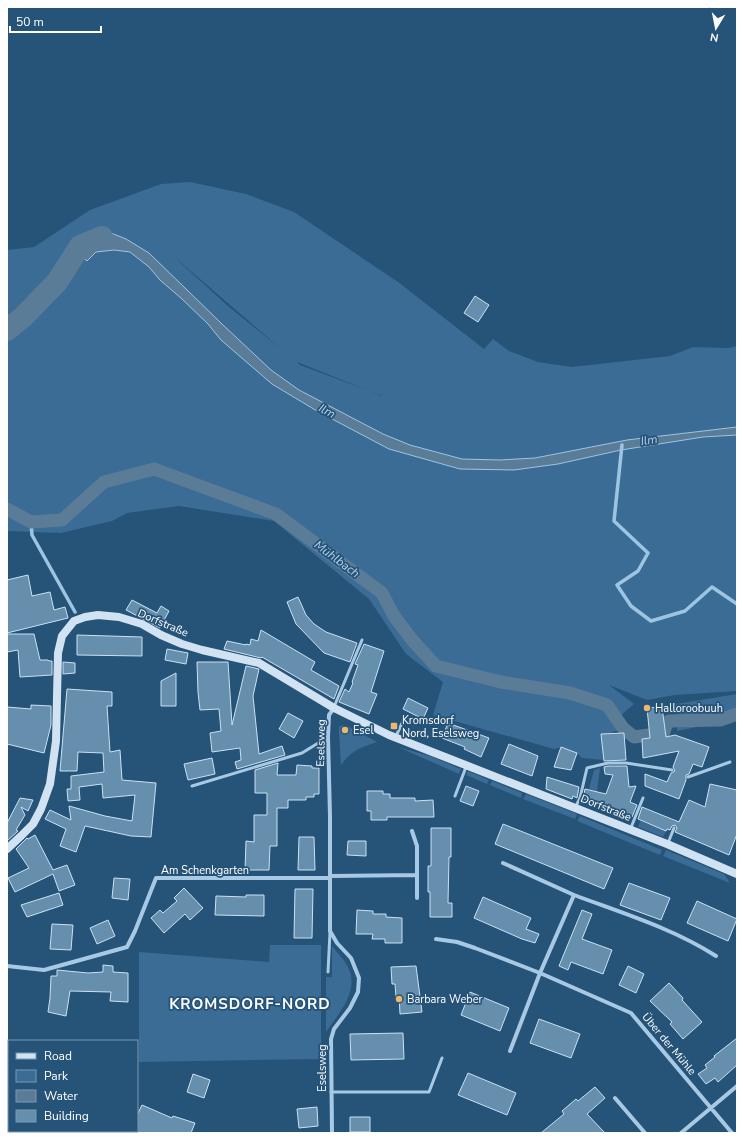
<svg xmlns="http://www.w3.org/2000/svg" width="744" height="1140" font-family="'Nunito Sans',sans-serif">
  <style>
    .green { fill: #3a6c95; fill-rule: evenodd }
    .water { fill: #5b7c97; stroke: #9dc5e3 }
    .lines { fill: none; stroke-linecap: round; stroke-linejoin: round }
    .stream { stroke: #9dc5e3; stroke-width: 3.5 }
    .canal { stroke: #5b7c97; stroke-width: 13 }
    .river { stroke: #5b7c97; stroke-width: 22 }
    .building { fill: #668fae; stroke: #cae1f3 }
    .lane { stroke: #a8c9e3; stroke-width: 3 }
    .street { stroke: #a8c9e3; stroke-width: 4 }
    .secondary { stroke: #d1e3f3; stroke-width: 8 }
    .poi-dot { fill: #ebb96e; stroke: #265378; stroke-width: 1.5 }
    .labels { text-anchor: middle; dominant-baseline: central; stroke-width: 3.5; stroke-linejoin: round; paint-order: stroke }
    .street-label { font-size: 11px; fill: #fff; stroke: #265378 }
    .poi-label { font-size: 11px; fill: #fff; stroke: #265378; text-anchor: start }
    .water-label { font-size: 12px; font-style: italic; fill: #b3d3eb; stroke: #265378 }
    .district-label { font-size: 15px; font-weight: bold; letter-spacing: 1px; fill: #fff; stroke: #265378 }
  </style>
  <rect width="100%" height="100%" fill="#265378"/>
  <path class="green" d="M190 182 246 194 294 212 398 282 484 349 493 339 509 351 538 362 572 367 670 356 693 347 728 348 737 346V691L675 695 647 700 609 685 634 704 613 722 619 730 613 732 602 735 604 760 582 758C575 750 564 746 554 749L433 715 443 682 406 654 369 599 274 521 179 506 127 513 112 521 61 533 7 531V250L34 247 90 210 161 184ZM171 254 281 349 228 306ZM297 362 382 396H383L300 365Z
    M737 694V719L677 731 676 704Z
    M342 725 347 726 377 742C360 748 352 750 341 765L339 732V727Z
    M398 747 430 756 461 769 459 774Z
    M600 768 597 792 589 789 594 770Z
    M468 771 489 780 487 784 466 775Z
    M492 781 522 793 521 798 490 785Z
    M526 794 577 814 575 819 523 799Z
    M580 816 662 850 660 855 577 821Z
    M640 821 666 831 663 837 638 827Z
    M666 850 724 874 730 883 663 856Z
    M270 945H321V1059L139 1062V952L269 962Z
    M332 946C337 953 344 959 348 967 360 991 339 1013 326 1032V977H332Z"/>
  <path class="water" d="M106 231 126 239 149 253 222 324 271 370 299 390 383 434 410 445 462 459 500 460 535 458 627 440 737 427V435L703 437 621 450 558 464 514 470 460 469 389 449 317 411 272 384 221 340 208 324 182 299 160 280 149 267 130 252 114 250 96 252 87 261 73 249 81 241Z"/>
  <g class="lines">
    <path class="stream" d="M622 445 614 521 648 553 638 571 617 585 631 606 651 621 685 611 712 587 737 604
      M31 522 32 535 75 612"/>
    <path class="canal" d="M7 509 31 522 62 520 104 482 154 469 276 514 382 593 394 616 413 641 436 666 501 682 570 693 607 705 623 728 634 737 649 735
      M660 736 664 732 665 728 669 721 720 720 737 714"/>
    <path class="river" d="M7 330 23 317 57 282 80 246 102 237"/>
  </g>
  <path class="building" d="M475 296 489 305 478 322 464 313Z
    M28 575 32 596 50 592 54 610 65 607 68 618 7 633V580Z
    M298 597 306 615 314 624 326 632 357 643 350 662 324 653 296 624 287 602Z
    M132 600 157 613 161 606 169 611 160 628 126 610Z
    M261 630 315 662 311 670 339 686 334 699 262 657 261 658 224 649 227 641 246 645V644L250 645 251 639 258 641Z
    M7 634H34L40 660H48L49 661H52V675L20 677 18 650 7 652Z
    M77 635 142 637V656L77 655Z
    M364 644 384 651 371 692 377 694 369 714 339 702 345 689 349 692 353 683 352 682 358 665 355 664Z
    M167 649 188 653 186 664 165 660Z
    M63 662 75 663V673L63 674Z
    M197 662H228L232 725 246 666 259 669 253 696 259 754 282 746 285 755 237 769 235 762 241 760 240 748 212 752 210 733 221 731 219 709 200 710 198 692Z
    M176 673V706H161V681Z
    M67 689 112 692V706H107L110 752 120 750 122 780 156 783 151 837 131 836 85 826 76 852 60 846 66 829 45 819 50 810 71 820 69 806 105 816 132 821 135 795 103 798 102 784 79 787 80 800 68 801 67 789H71V776L104 772 103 753 78 752 77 771H60Z
    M408 698 428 708 423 719 403 709Z
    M31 705 51 706V725L44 753 7 744V707L31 709Z
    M662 707 666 737 675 735 709 747 702 767 693 764 689 774 686 775V780L679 799 645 786V774L667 782 671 773 675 771 673 767 679 751 643 758 642 739 650 738 647 708Z
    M288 713 303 721 294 738 279 729Z
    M448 723 489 738 481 757 464 749 465 747 442 738Z
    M624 733 626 760 604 761 601 734Z
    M509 744 538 756 532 776 501 764Z
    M561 747 577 753 571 770 554 767Z
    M212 758 215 774 188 780 184 764Z
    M278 763 277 775H296L297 765 312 766V768H319V794H314V797H306V800H288V808H277V846H270L269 870H245L246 841 254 842V815H267V793H255V770Z
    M608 766H627L629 787 636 786 630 802 637 805 632 817 608 809V807L583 799 585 789 606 794 613 775 605 774 604 767Z
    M547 777 579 787 577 798 573 796 572 799 546 789Z
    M710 784 737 790V834L729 855 675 832 677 828 675 825 672 826 670 830 667 829 666 831 638 819 642 807 679 822 689 800 705 807Z
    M466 786 479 791 473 806 460 801Z
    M367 791H383V794H390V798H415V801L433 800 434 817H387V820H371V811H367Z
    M20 798 33 800 28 811 21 807 25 815 16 830 18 831 7 841V823Z
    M503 824 613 868 604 889 495 844Z
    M431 828H451V857H449L448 903H452V917H430V892H428V866H431Z
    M35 835 53 870 67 865 75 885 59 891 53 874 15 892 8 878 29 868 16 849 27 838 28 839Z
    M299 837H314L315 870H298Z
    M348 841H366V856L347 855Z
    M114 878 130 879 128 900 112 898Z
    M629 883 670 898 661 920 620 905Z
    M184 888 203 908 190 920 185 914 164 933 151 918 160 910 163 913 177 901 174 898Z
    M295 889H313L312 938H294Z
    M59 893 63 905 27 917 21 905Z
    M246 895H264V916L215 915 216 896 246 897Z
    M483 897 531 918 526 929 539 934 535 943 522 939 474 918Z
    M697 901 737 919 728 941 687 923Z
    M357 910 373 911V914H386V917L402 918V943H385V939H372L373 934H356Z
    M582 910 592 914 582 939 612 950 603 974 571 962 568 970 559 966Z
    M108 920 115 936 97 944 90 928Z
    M52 924 73 925 71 950 50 949Z
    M103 965 113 966V972L128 973V1002L110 1001 111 992 70 991 66 1016 48 1012 50 998 51 976H57V970L88 973 103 972Z
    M416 966 422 1012 400 1014 399 996 396 997 395 984H392L391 967Z
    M628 966 644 974 636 993 619 985Z
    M669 983 683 998 682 1000 702 1022 683 1039 670 1024 672 1022 650 1001Z
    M470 992 509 1008 500 1031 461 1015Z
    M539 1019 580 1034 571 1058 530 1043Z
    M403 1033 404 1059 351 1060 350 1034Z
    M737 1038V1065L718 1082 715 1078 706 1084 698 1074 707 1068 705 1065 715 1057 714 1056Z
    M468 1073 516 1093 507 1115 458 1095Z
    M193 1074 210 1080 204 1098 187 1092Z
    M595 1087 605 1098 587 1114 605 1133H541L564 1114 562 1111 576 1099 578 1101Z
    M142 1105 172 1118 173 1116 195 1123 191 1133H137V1115Z
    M317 1107 318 1126 299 1128 297 1109Z
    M350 1117H370V1132H350Z"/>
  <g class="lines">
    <path class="lane" d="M334 707 362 640
      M396 736 405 717
      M688 777 730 762
      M192 786 302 753 328 737
      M455 796 466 767
      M575 808 580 798 587 768 608 763H626L672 770
      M630 830 643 798
      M668 843 674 828
      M328 972 330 932
      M331 1092H429L442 1058"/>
    <path class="street" d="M503 863 574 895
      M417 875V898
      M330 876 417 875V846L412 831
      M436 939 457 942 475 948 540 973 631 1013 732 1133
      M7 966 44 970 127 947 135 931 156 878H330
      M510 1051 540 973 574 895C622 913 672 928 716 956
      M7 1084 9 1085
      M615 1098 645 1133
      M124 1131 129 1133
      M332 1133 331 1039 334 1029 350 1008 358 992 359 978 351 958 337 943 330 931V816L328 737 329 715 334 708
      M681 1133 737 1086"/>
    <path class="secondary" d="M7 849 21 836 33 824 41 809 50 784 56 741 58 653 62 636 74 621 85 617 98 615 119 617 142 624 161 635 182 644 202 650 259 663 334 708 389 735 667 844 737 874"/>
  </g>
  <g class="poi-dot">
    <circle cx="647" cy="708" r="4"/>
    <rect x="390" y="722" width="8" height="8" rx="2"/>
    <circle cx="345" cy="730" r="4"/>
    <circle cx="399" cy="999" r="4"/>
  </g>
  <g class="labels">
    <g class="street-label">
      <text transform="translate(163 623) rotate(23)">Dorfstraße</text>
      <text transform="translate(321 743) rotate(-89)">Eselsweg</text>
      <text transform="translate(606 808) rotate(22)">Dorfstraße</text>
      <text x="205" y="870">Am Schenkgarten</text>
      <text transform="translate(669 1044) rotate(50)">Über der Mühle</text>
      <text transform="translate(322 1068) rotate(-90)">Eselsweg</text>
    </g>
    <g class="poi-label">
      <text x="655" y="708">Halloroobuuh</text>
      <text x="402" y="720">Kromsdorf<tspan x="402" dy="13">Nord, Eselsweg</tspan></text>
      <text x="353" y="730">Esel</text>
      <text x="407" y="999">Barbara Weber</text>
    </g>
    <g class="water-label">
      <text transform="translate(327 411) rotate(29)">Ilm</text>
      <text transform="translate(649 440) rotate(-8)">Ilm</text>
      <text transform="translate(337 559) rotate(37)">Mühlbach</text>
    </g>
    <g class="district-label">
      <text x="250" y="1004">KROMSDORF-NORD</text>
    </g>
  </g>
  <rect width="744" height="1140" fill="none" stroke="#ffffff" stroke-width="16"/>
  <rect x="8" y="1040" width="130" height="92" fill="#265378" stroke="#7d98ae"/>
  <rect x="16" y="1053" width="20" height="6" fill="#d1e3f3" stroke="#7d98ae"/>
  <text x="44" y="1060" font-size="12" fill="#ffffff">Road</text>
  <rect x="16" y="1070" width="20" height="12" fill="#3a6c95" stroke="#7d98ae"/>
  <text x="44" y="1080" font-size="12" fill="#ffffff">Park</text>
  <rect x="16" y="1090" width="20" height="12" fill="#5b7c97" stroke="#7d98ae"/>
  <text x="44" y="1100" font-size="12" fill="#ffffff">Water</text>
  <rect x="16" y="1110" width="20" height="12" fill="#668fae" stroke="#7d98ae"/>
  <text x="44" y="1120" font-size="12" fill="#ffffff">Building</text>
  <g transform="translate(716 28) rotate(190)" stroke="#265378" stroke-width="3" paint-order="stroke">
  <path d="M0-3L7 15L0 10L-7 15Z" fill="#ffffff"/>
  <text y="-6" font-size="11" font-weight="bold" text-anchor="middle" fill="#ffffff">N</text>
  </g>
  <path d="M10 26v6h91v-6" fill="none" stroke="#ffffff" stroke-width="2"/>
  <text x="16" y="26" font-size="12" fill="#ffffff" stroke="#265378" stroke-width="3" paint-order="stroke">50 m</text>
</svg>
